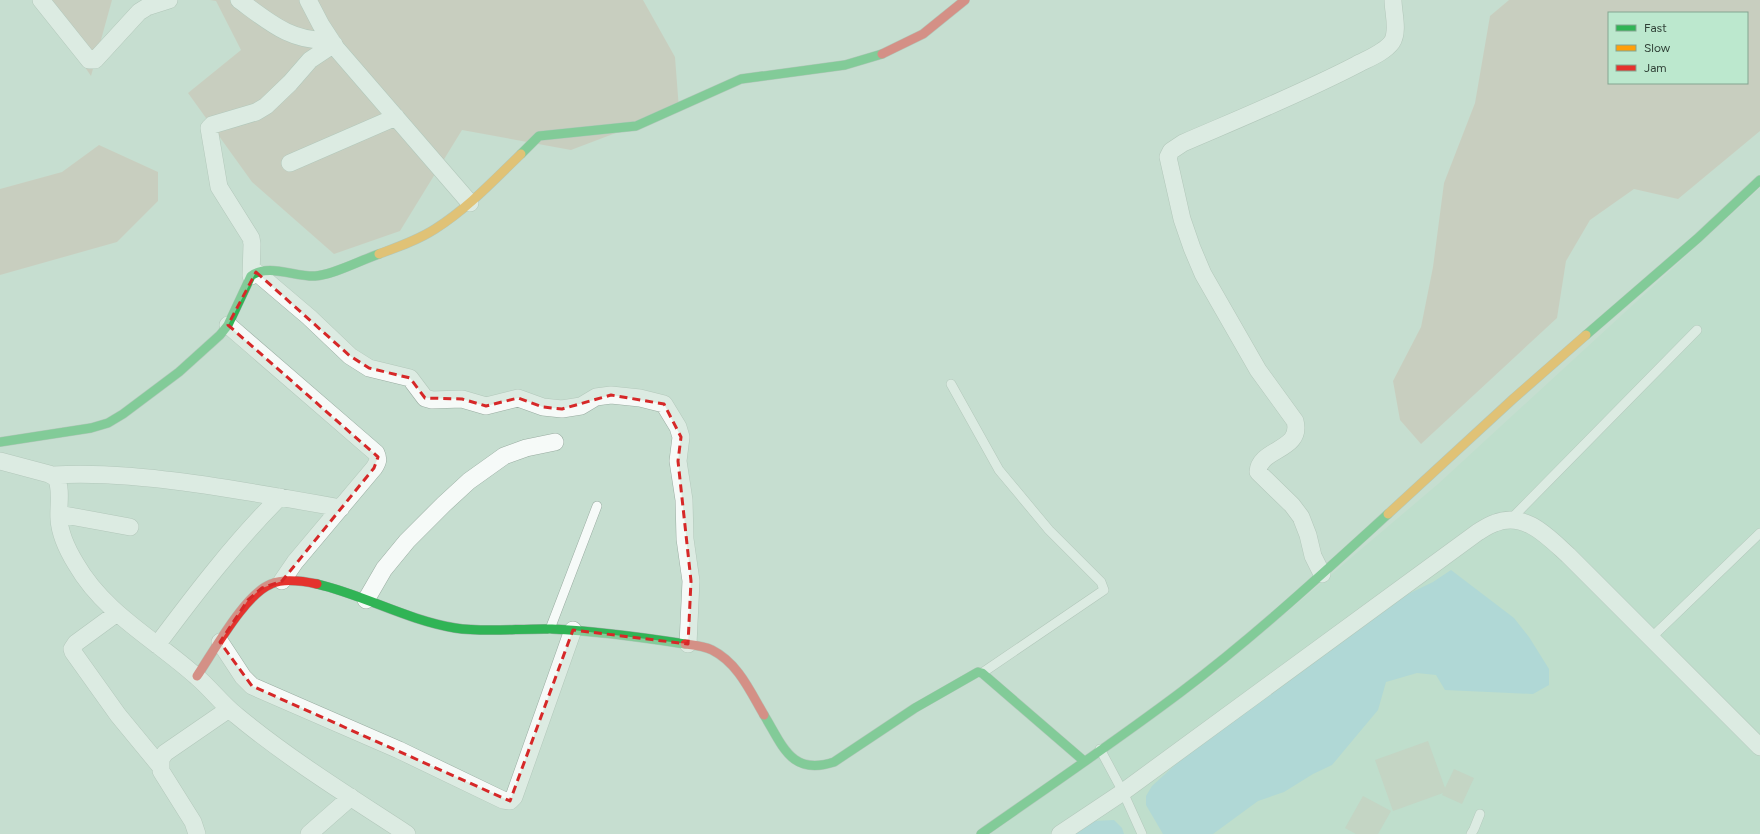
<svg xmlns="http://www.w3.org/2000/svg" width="1760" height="834" font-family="Figtree,sans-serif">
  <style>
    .built { fill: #b6ddc7 }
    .green { fill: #cbbbac; fill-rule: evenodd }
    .water { fill: #94d1dd }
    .building { fill: #c0c9b6 }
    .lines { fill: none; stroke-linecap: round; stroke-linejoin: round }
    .lane-casing { stroke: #99aca1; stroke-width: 10 }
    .street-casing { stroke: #99aca1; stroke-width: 18 }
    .fast-casing { stroke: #99aca1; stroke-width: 10 }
    .slow-casing { stroke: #99aca1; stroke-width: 10 }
    .jam-casing { stroke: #99aca1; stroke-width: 10 }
    .lane { stroke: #f6faf8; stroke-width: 9 }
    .street { stroke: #f6faf8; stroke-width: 17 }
    .fast { stroke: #30b455; stroke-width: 9 }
    .slow { stroke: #ff9f0a; stroke-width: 9 }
    .jam { stroke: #e5322d; stroke-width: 9 }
    .marked { fill: none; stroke: #d62828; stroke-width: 3; stroke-dasharray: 8 5; stroke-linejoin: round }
  </style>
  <rect width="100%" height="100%" fill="#c6ded0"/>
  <path class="built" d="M1760 188V834H990L1208 679 1438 484Z"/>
  <path class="green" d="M40 0H112L91 76Z
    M210 0H643L675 57 679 109 571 150 462 130 400 231 334 254 252 182 188 93 241 50 216 1Z
    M1509 0H1760V131L1678 199 1634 189 1590 220 1566 261 1557 318 1421 444 1400 420 1393 381 1421 327 1433 267 1444 183 1475 103 1490 16ZM1609 13H1747V83H1609Z
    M99 145 158 172V201L117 242 0 275V189L62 172Z"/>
  <path class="water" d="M1451 570 1514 618 1529 637 1549 669V685L1533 694 1445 690 1436 675 1417 673 1386 682 1378 710 1332 765 1313 774 1284 792 1258 801 1213 834H1163L1146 805V796L1152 786 1187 754 1402 597 1433 582Z
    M1114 820 1122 828 1124 834H1073L1094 821Z"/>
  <path class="building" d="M1428 741 1445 788 1454 769 1474 778 1462 804 1442 795 1443 793 1393 811 1375 760Z
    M1363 796 1391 811 1378 834H1356L1345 828Z"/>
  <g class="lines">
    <g class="lane-casing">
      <path id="lane" d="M951 384 999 470 1049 530 1101 582 1104 590 982 673
        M1511 519 1697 330
        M550 629 597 506
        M1651 638 1760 533
        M1100 749 1123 792 1142 834
        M1471 834 1474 829 1480 814"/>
    </g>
    <g class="street-casing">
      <path id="street" d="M41 0 89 60H95L139 12 147 7 169 0
        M239 0C269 22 292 43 331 40
        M308 0 321 25 336 48 470 203
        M290 163 396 117
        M256 272 309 317 350 356 369 368 410 378 425 398 432 400 462 399 486 406 518 398 543 407 562 409 581 406 596 397 611 395 640 398 664 404 678 427 681 437 678 461 684 500 685 539 691 581 688 644
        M251 276 252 244 251 238 219 187 209 128 212 125 256 112 266 106 290 83 310 60 334 44
        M228 325 376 453C379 459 378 462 374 468L295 562 282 581
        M0 461 49 474 56 478C62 489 58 506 59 519 60 535 68 551 76 564 104 613 156 640 197 677 211 689 222 704 236 715 289 759 349 796 407 834
        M53 475C104 472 155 478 205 485 251 492 296 500 341 508
        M59 514 130 527
        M1322 574 1313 556 1308 535 1301 517 1292 505 1258 472C1259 448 1303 451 1295 421L1258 370 1203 274 1192 248 1182 219 1168 157 1171 151 1183 143C1241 118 1300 94 1356 65 1367 59 1384 53 1392 42 1399 31 1393 12 1393 0
        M366 600 384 569 407 541 444 504 469 481 504 456 526 448 555 442
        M117 613 76 643 72 649 73 652 118 715 160 766
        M220 642 243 677 252 686 399 750 503 800 510 801 514 797 573 630
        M157 645C196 593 234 543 280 497
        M197 834 193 822 161 771V759L165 753 229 709
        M309 834 351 797
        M1060 834 1123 792 1478 532C1483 529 1489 525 1495 523 1525 511 1548 537 1568 555L1760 747"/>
    </g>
    <g class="fast-casing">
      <path id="fast" d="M521 154 539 136 636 126 741 79 845 65 882 54
        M1586 335 1698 238 1760 180
        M0 442 91 428 108 423 123 414 179 372 220 335 228 325 251 276C268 263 295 277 315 276 333 275 361 260 379 254
        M317 584C364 595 407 620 455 628 487 633 520 628 552 629 597 631 640 637 685 644
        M764 715C783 746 791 776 834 762L915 708 978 672 982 673 1084 761
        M981 834C1048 787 1116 741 1181 692 1254 637 1321 575 1388 514"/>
    </g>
    <g class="slow-casing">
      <path id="slow" d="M379 254C398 247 418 240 435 229 467 209 494 180 521 154
        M1388 514 1513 399 1586 335"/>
    </g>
    <g class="jam-casing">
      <path id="jam" d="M882 54 923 34 965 0
        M685 644C693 645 704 646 712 650 738 663 750 691 764 715
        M197 676C214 651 245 594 271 584 284 578 303 581 317 584"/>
    </g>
    <use href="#lane" class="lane"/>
    <use href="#street" class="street"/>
    <use href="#fast" class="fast"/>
    <use href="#slow" class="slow"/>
    <use href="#jam" class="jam"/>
  </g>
  <path d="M0 0H1760V834H0ZM256 272 350 356 369 368 410 378 425 398 462 399 486 406 518 398 543 407 562 409 611 395 664 404 681 437 678 461 691 581 688 644 573 630 510 801 252 686 220 642 248 600 262 588 282 581 374 468 378 457 228 325Z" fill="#c6ded0" fill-opacity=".55" fill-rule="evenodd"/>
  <path class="marked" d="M256 272 350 356 369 368 410 378 425 398 462 399 486 406 518 398 543 407 562 409 611 395 664 404 681 437 678 461 691 581 688 644 573 630 510 801 252 686 220 642 248 600 262 588 282 581 374 468 378 457 228 325Z"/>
  <rect x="1608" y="12" width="140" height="72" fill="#bce8ce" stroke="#84a591"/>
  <rect x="1616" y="25" width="20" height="6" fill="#30b455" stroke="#84a591"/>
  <text x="1644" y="32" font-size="12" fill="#2f4036">Fast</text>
  <rect x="1616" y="45" width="20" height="6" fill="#ff9f0a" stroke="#84a591"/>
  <text x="1644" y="52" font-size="12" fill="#2f4036">Slow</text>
  <rect x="1616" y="65" width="20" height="6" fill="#e5322d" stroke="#84a591"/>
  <text x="1644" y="72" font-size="12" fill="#2f4036">Jam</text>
</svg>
